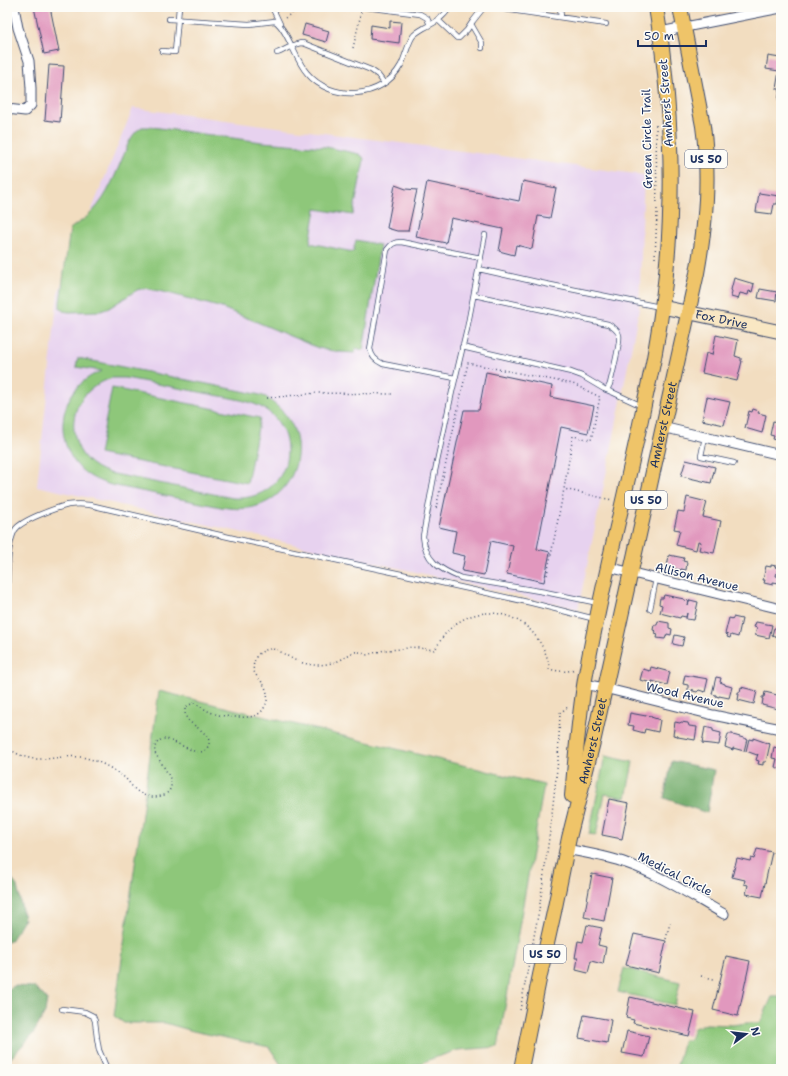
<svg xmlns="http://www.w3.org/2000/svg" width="788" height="1076" font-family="'Shantell Sans',sans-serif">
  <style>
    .built { fill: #e7d2ef }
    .green { fill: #8ec77a; stroke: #547b6c; fill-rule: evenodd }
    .forest { fill: #72ac6a; stroke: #466e64 }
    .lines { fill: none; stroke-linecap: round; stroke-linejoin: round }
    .stream { stroke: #72a5de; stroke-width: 2.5 }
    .building { fill: #e198be }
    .service-casing { stroke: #3b496d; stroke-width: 6 }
    .minor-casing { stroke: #3b496d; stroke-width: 11 }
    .secondary-casing { stroke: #3b496d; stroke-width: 15 }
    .primary-casing { stroke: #3b496d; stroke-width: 16 }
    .path { stroke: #3b496d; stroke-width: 1.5; stroke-dasharray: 1 3; stroke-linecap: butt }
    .service { stroke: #fff; stroke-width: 4.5 }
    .minor { stroke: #fff; stroke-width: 9 }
    .secondary { stroke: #f9e7c3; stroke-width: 13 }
    .primary { stroke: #efc469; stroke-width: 14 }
    .labels { text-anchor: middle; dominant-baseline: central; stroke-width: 3; stroke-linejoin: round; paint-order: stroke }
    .shield { fill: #fdfcf7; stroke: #5f6c8c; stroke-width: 1 }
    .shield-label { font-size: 11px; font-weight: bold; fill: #1b2f5e }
    .street-label { font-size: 12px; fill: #1b2f5e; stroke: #fdfcf7 }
  </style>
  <rect width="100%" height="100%" fill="#fdfcf7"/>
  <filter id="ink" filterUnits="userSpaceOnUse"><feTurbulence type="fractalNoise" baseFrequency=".025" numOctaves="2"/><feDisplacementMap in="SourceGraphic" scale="8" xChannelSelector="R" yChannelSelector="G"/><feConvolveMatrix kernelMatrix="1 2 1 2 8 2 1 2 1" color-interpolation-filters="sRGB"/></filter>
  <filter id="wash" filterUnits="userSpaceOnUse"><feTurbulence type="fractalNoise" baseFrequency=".012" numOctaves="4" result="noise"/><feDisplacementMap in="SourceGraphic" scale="16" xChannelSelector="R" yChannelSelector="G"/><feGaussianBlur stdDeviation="0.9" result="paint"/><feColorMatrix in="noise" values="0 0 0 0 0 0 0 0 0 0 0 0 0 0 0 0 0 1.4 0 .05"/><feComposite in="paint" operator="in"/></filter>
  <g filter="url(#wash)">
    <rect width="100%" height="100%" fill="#f2ddc0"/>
    <path class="built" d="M133 108 644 175 639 309 614 436 578 609 37 486 58 293Z"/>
    <path class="green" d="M142 127H152L262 142 326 147 359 154 363 157 364 160 353 215 316 209 310 243 353 252 356 240 380 245 363 350 356 348 355 353 339 352 318 348 257 322 222 308 172 294 145 288 137 290 109 308 101 311 69 312 63 311 60 308V302L70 229C77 223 86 219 92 212 108 196 116 173 125 152 128 143 133 132 142 127Z
      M78 358 242 391C250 393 259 394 266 397 270 400 274 404 278 407 311 435 300 490 260 505 247 510 234 509 221 507L111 485C98 481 86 476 77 465 51 433 62 385 102 371L76 367ZM112 378H124L131 379C159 384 187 390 215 395 230 398 246 400 259 406 285 418 295 452 280 476 269 493 252 499 233 498L109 473C91 467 79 456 75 437 69 408 85 387 112 378Z
      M112 388 260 418 247 483 99 454Z
      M159 691 544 785 498 1047 458 1050 431 1059 407 1069H284L269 1047 193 1031 165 1023H124L114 1016Z
      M605 756 633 762 626 798 605 794 596 835 589 834Z
      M624 968 680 982 675 1005 618 992Z
      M772 997H781V1069H676L679 1058 684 1040H689L691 1037 694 1028 706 1024 732 1025 746 1023H760Z"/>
    <path class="forest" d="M672 761 714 770 707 813 664 798Z
      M7 873 17 886 24 919 11 941 7 942Z
      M14 986 34 987 47 999 45 1013 33 1034 7 1062V990Z"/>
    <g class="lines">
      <path class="stream" d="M776 1069 781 1063"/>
    </g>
    <g id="blocks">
      <path class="building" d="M34 7H50L59 51 44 54Z
        M390 21 401 22 399 43 370 39 371 25 390 28Z
        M305 24 329 31 326 42 302 35Z
        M780 55H781V100H778L780 89H776L779 71 766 69 768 56 780 58Z
        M49 65 64 66 60 122 45 120Z
        M523 181 556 188 550 218 538 216 532 249 516 245 514 255 499 251 503 229 451 218 446 243 416 237 427 182 519 201Z
        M395 185 406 189 417 190 408 231H397L387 228Z
        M759 193 779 196 777 204H774L772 214 756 212Z
        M734 278 754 284 752 292 749 291 748 295 740 293 738 299 731 297 732 291 731 290Z
        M760 289 777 292 776 301 758 298Z
        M716 335 738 340 735 356 741 358V361H742L737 381 702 373 706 353 712 355Z
        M486 372 552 386 550 397 594 406 588 433 561 427 537 549 550 552 544 582 507 574 513 546 491 541 484 575 462 571 465 556 452 553 456 531 439 527 464 410H479Z
        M707 397 730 402 724 425 702 420Z
        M753 409 759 411 758 413 766 415 762 433 745 428 749 411 752 412Z
        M778 419H781V441L773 439 774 436 770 435 773 421 777 422Z
        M686 460 715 467 711 483 681 476Z
        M687 497 707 502 703 517 721 521 714 553 699 550 701 542 698 541 696 550 676 545 680 530 674 529 678 511 684 512Z
        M669 555 684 558 683 561 687 562 686 570 681 569V570L667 567Z
        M771 565 776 566 775 567 778 568 776 576 781 577 779 583 773 582V585L764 583 765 580H763L766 566 771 567Z
        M664 595 684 599V600L689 601 688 605 690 600 698 602 694 620 686 619 687 613 686 617 681 616 680 618 660 613 662 605 659 604 660 598H663Z
        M733 617 742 619 738 637 731 635 730 638 727 637 728 635 725 634 729 618 733 619Z
        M658 621 669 623V628L672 629 671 635 667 634 665 639 657 638 658 634 655 633 656 631 653 630 654 625H657Z
        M756 622 772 625 769 638 755 635 757 628 754 627Z
        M774 628 781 629V640L777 639 778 637 772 635Z
        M675 635 684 637 682 646 673 644Z
        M651 667 670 672 667 685 652 681V683L640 680 643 669 650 671Z
        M685 675 708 679 705 692 699 690 697 692 693 691V689L692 691 688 690V685L683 684Z
        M716 677 721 678 720 682 725 684V685L732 687 729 698 719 696V697L716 696V695L712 694Z
        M741 687 757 691 754 704 738 700 739 694H738V692H740Z
        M765 692 781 696 778 709 762 705 763 699H762V697H764Z
        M630 713 646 716V715L651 716V717L660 720 658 732 645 729 644 733 633 730 634 726 628 725Z
        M675 722 680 723 681 722 688 723 689 726 697 727 695 740 678 737V736L673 735Z
        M705 727 713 729V731L721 733 719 745 702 743Z
        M728 734H733V735L747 739 744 751 733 748V750L725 747Z
        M753 738 770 744 766 762H763V765L758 764 759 761 756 760 758 754 757 755 746 751 749 739 753 740Z
        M774 747 781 749V769L775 767 777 759 772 758Z
        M609 799 629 803 622 839 602 835Z
        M757 849 772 852 762 897 746 894 748 885 744 884 745 880 732 877 737 858 750 861 751 858 754 859Z
        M592 874 612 878 604 921 584 917Z
        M587 925 602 928 598 945 606 947 603 964 591 961 588 973 576 970 578 958H575L578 941 583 942Z
        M634 934 666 941 659 973 626 965Z
        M726 956 750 961 738 1016 713 1010Z
        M630 997 695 1012 689 1036 633 1023 634 1020 626 1018Z
        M584 1015 611 1020 607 1043 579 1038Z
        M627 1031 649 1036 644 1057 622 1053Z"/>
    </g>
  </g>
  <g filter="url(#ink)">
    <use href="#blocks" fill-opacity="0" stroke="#3b496d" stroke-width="1"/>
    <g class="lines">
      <g class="service-casing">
        <path id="service" d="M272 7 280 24
          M365 7 420 14 427 18 430 25
          M490 7 606 24
          M560 7 561 17
          M169 19 249 24 275 21C288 30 295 60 307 73 331 102 382 100 401 65 405 58 409 39 414 35 417 32 421 30 424 28 436 22 443 18 450 7
          M439 21 457 38H459L467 30 473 21 484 7
          M471 24 482 43V48
          M162 51 175 52 179 7
          M277 53C286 50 294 43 303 43L371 70 378 75 384 83
          M485 235 467 329 452 392 435 471 423 536C425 561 439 569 461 578L545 592 598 603
          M479 269 541 283 660 307
          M474 295 608 324C613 327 618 330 619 335 621 341 612 375 610 384L607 390
          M462 347 571 372 582 376 604 389 614 393 642 406
          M455 378 383 364C375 360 372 357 370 349L387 250C391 244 394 242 401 242L481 258
          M705 437 701 456 734 463
          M7 589C8 572 7 544 15 530 21 520 56 508 68 505 75 504 82 504 90 505L246 541 406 575 532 603 595 619
          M650 609 656 579
          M62 1009 85 1012 93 1016 95 1021 97 1038 99 1050 107 1069"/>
      </g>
      <g class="minor-casing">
        <path id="minor" d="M660 32 781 8
          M7 109 25 111 31 105V88L29 61 18 28 14 7
          M662 427 781 455
          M608 567 781 609
          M584 684 604 688 713 715 781 729
          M566 849C586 853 607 856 626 863 661 875 692 896 724 914"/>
      </g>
      <g class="secondary-casing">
        <g id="secondary">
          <path id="s1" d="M662 307 781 332"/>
        </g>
      </g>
      <g class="primary-casing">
        <g id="primary">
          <path d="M572 796C576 753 579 710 587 668 603 580 626 493 644 405 647 390 651 374 654 358 657 341 660 324 662 307 676 208 672 105 656 7"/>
          <path id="s2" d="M521 1069 540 975 554 912 569 838 594 738 697 273C706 223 710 176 703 126L680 7"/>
        </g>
      </g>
      <path class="path" d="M285 18 301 7
        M353 48 360 18 361 11
        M655 258 657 213 656 124
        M267 398 317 393 393 394
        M436 508 468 363 573 384 600 397 591 440 573 436 564 489 612 500
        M547 575 564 489
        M7 747C14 753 25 758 35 759 55 760 69 753 90 759 103 763 115 770 125 778 130 783 134 790 140 793 146 797 154 798 161 796 167 795 172 789 171 783 171 776 159 760 155 753 154 746 156 743 162 739H167L196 752C201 752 205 752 207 748 216 736 194 727 188 720 185 716 185 713 185 708L189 705 194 703C201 706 206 711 213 713 220 716 227 716 234 717 245 717 258 719 264 708 267 703 268 698 267 693 263 675 246 677 257 655 272 644 277 650 291 658 297 662 306 664 314 665 322 665 331 664 338 661 350 656 353 647 366 655L385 650 403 649 411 647 435 650C439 643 442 637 447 632 473 603 518 608 539 641 544 649 549 659 549 669 557 671 567 673 574 669
        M666 939 670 923
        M701 976 714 979
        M520 1010 539 910 550 831 558 760 560 713 569 706"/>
      <use href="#service" class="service"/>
      <use href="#minor" class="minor"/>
      <use href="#secondary" class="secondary"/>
      <use href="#primary" class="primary"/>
    </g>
  </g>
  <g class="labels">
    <g class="shield">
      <rect x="685" y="150" width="42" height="18" rx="3"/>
      <rect x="625" y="491" width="42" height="18" rx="3"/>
      <rect x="524" y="945" width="42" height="18" rx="3"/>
    </g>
    <g class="shield-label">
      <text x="706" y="159">US 50</text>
      <text x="646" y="500">US 50</text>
      <text x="545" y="954">US 50</text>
    </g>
    <g class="street-label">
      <text transform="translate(666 103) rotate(-94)">Amherst Street</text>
      <text transform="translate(647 139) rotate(-91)">Green Circle Trail</text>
      <text stroke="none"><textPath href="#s1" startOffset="61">Fox Drive</textPath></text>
      <text stroke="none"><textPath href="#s2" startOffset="660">Amherst Street</textPath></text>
      <text transform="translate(697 577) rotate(14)">Allison Avenue</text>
      <text transform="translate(685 695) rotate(13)">Wood Avenue</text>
      <text stroke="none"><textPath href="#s2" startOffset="336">Amherst Street</textPath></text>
      <text transform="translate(675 874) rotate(27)">Medical Circle</text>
    </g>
  </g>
  <rect width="788" height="1076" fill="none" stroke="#fdfcf7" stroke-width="24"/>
  <g transform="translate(746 1034) rotate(75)" stroke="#fdfcf7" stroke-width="3" paint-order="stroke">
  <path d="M0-3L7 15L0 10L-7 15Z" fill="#1b2f5e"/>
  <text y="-6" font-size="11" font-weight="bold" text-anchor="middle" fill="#1b2f5e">N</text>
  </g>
  <path d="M638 40v6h68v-6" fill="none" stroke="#1b2f5e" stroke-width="2"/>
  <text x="644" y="40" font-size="12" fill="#1b2f5e" stroke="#fdfcf7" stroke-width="3" paint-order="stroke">50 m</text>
</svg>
